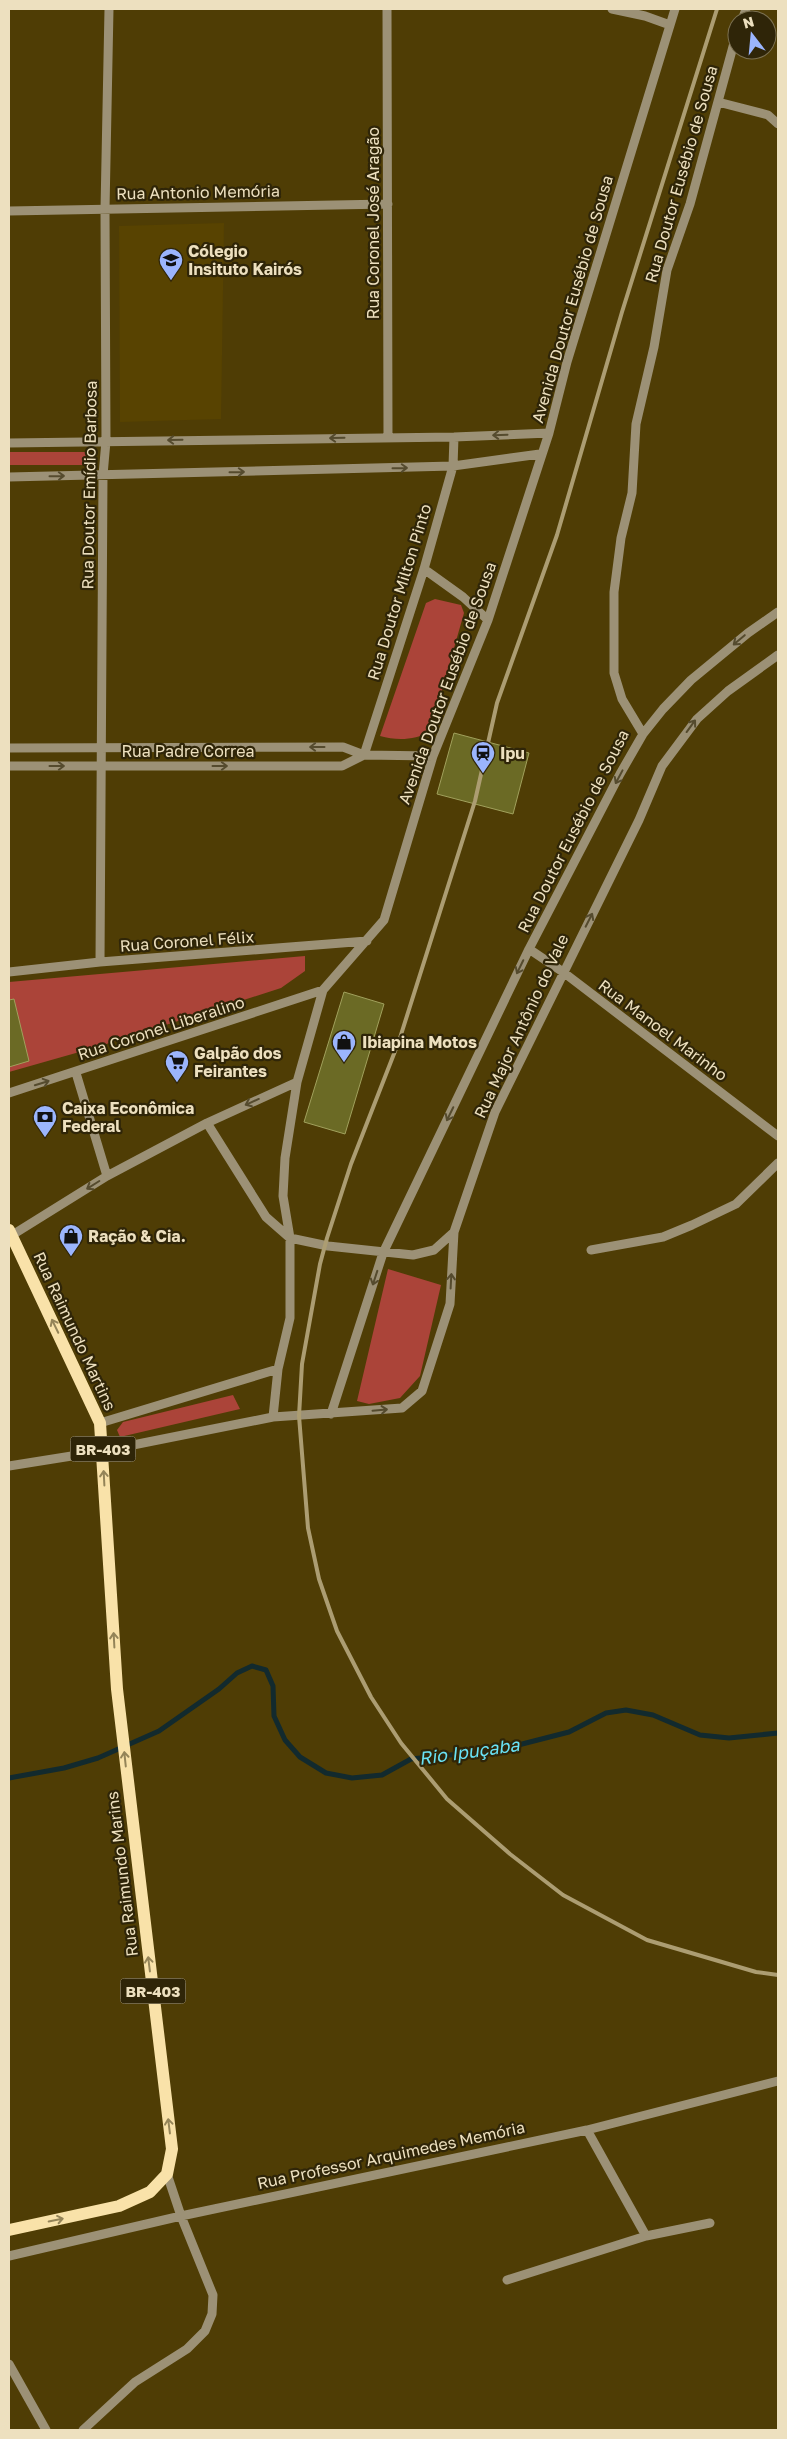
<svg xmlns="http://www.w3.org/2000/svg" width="787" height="2439" font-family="'Golos Text',sans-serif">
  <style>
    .built { fill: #584301 }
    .green { fill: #ab4439 }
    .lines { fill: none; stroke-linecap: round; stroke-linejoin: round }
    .stream { stroke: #122a2e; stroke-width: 5 }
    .building { fill: #6b6a25; stroke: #a1a15d }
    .minor { stroke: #9c9176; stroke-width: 9 }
    .major { stroke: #f9e2a9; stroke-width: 12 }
    .rail { stroke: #ac9d72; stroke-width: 4 }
    .oneway { stroke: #554b2e }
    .oneway2 { stroke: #948458 }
    .labels { text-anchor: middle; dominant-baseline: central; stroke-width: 4.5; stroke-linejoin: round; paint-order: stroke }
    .shield { fill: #2f2508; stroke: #b4a888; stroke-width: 1 }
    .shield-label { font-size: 15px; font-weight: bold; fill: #ede0bf }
    .street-label { font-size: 16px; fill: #ede0bf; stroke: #2f2508 }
    .poi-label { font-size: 16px; font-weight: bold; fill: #ede0bf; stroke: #2f2508; text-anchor: start }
    .water-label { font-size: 18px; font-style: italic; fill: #69e2f5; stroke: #2f2508 }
  </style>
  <rect width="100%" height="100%" fill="#4f3d05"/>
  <path class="built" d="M224 223 221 419 120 422 119 226Z"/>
  <path class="green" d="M9 452H88V465H9Z
    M435 599 461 605 464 613 430 732C415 740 397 741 380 736L426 603Z
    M305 956V971L281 988 97 1047 9 1072V982Z
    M388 1269 441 1285 420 1376 400 1398 369 1404 357 1401Z
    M233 1395 240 1409 120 1437 117 1430 123 1422Z"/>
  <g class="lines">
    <path class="stream" d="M9 1778 64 1768 98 1758 159 1731 219 1689 237 1673 252 1666 266 1670 273 1686 274 1716 285 1740 300 1757 326 1773 352 1778 382 1775 411 1759 499 1750 569 1732 606 1713 626 1710 653 1715 700 1735 729 1738 778 1733"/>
  </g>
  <path class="building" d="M454 733 529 753 513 814 437 794Z
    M344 992 384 1004 345 1134 304 1122Z
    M14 999 29 1061 9 1067V1000Z"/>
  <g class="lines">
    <path class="minor" d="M387 9 388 437
      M612 9 645 16 670 25
      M742 20 746 9
      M718 102 768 115 778 124
      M9 211 388 204
      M9 443 454 437 549 433
      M9 477 453 466 540 454
      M424 569 463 597 488 620
      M643 734 622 699 614 673V592L621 538 632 493 636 424 654 347 667 270 690 204 737 32
      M9 748 343 747 364 755 433 756
      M364 755 424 569 453 466 454 437
      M9 766H342L364 755
      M529 949 563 972 778 1136
      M100 962 103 475 106 441 105 209 109 9
      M9 972 100 962 367 941
      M76 1073 107 1176
      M9 1093 323 990
      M207 1123 266 1217 290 1238 328 1246 413 1255 434 1250 454 1232
      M9 1237 107 1176 207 1123 297 1082
      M591 1250 663 1237 692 1225 736 1204 778 1163
      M331 1414 383 1253 529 949 620 774 643 734 663 709 691 680 748 633 778 612
      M273 1417 278 1369 290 1318V1238L283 1196 285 1158 297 1082 323 990 384 920 433 756 488 620 549 433 567 362 675 9
      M100 1423 278 1369
      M9 1466 103 1451 273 1417 402 1408 422 1391 450 1304 454 1232 495 1112 639 820 662 766 697 719 728 691 778 655
      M587 2130 646 2236
      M9 2256 181 2216 587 2130 778 2081
      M507 2280 646 2236 710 2223
      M9 2364 46 2430
      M83 2430 135 2382 187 2349 205 2331 212 2314 213 2295 181 2216 167 2174"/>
    <path class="major" d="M9 1230 100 1423 117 1689 172 2149 167 2174 150 2192 119 2206 9 2230"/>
    <path class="rail" d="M717 9 622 312 557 535 497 703 475 801 399 1041 351 1164 327 1238 320 1264 302 1364 299 1416 308 1528 319 1579 337 1631 371 1697 401 1743 447 1799 510 1854 563 1895 647 1940 756 1972 778 1975"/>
  </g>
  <defs><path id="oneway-shaft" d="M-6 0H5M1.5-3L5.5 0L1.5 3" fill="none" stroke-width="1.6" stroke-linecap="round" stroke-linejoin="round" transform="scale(1.25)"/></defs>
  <g class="oneway">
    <use href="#oneway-shaft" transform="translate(500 435) rotate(178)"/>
    <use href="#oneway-shaft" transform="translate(337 438) rotate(179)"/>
    <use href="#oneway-shaft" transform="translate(175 440) rotate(179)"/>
    <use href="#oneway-shaft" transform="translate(400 468) rotate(-1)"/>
    <use href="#oneway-shaft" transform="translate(237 472) rotate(-1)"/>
    <use href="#oneway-shaft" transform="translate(57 476) rotate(-1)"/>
    <use href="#oneway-shaft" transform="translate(739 640) rotate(140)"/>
    <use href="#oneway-shaft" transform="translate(691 726) rotate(-54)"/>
    <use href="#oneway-shaft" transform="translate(317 747) rotate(180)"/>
    <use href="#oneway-shaft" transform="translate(57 766)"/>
    <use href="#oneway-shaft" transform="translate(220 766)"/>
    <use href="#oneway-shaft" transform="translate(619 777) rotate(118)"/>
    <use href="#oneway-shaft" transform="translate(589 920) rotate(-63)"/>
    <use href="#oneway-shaft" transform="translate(520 967) rotate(116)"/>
    <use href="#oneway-shaft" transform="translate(42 1083) rotate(-17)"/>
    <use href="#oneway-shaft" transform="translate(252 1102) rotate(156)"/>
    <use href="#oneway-shaft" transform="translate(450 1114) rotate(116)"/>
    <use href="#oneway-shaft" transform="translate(93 1185) rotate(148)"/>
    <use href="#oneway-shaft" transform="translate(375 1278) rotate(108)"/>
    <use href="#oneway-shaft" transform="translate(451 1281) rotate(-87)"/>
    <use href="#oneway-shaft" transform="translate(380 1410) rotate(-5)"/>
  </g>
  <g class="oneway2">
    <use href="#oneway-shaft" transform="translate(55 1326) rotate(-116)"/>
    <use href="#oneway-shaft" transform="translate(104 1478) rotate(-93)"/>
    <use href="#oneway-shaft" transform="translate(114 1640) rotate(-93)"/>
    <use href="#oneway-shaft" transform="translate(125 1759) rotate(-96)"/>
    <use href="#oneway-shaft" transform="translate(149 1964) rotate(-97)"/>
    <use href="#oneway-shaft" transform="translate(169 2126) rotate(-97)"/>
    <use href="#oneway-shaft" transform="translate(56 2220) rotate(-12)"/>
  </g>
  <defs>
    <g id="school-pin" transform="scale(1.25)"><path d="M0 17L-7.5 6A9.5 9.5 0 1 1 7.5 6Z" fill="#9bb5fd" stroke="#2f2508"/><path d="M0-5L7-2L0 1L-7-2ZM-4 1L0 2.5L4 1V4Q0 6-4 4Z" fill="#111"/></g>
    <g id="station-pin" transform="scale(1.25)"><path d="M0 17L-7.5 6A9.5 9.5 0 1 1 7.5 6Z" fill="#9bb5fd" stroke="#2f2508"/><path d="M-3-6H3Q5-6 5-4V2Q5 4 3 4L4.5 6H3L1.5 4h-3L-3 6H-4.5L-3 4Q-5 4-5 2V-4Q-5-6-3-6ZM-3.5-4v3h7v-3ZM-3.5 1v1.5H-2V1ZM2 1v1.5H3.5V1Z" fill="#111"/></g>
    <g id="shop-pin" transform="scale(1.25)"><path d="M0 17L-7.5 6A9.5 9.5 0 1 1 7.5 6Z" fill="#9bb5fd" stroke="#2f2508"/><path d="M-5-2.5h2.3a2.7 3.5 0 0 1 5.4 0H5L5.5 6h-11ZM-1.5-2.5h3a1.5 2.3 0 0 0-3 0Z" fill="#111"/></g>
    <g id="supermarket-pin" transform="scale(1.25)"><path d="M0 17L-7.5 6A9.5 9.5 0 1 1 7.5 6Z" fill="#9bb5fd" stroke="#2f2508"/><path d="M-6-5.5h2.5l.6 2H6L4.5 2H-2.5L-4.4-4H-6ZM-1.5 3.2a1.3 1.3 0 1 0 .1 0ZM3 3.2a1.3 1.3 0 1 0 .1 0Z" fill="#111"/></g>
    <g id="bank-pin" transform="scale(1.25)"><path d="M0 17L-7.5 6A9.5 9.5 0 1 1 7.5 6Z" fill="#9bb5fd" stroke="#2f2508"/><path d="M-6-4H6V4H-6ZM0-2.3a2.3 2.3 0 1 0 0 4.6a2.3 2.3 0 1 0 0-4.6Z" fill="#111"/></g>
  </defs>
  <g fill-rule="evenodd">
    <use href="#school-pin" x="171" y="260"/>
    <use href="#station-pin" x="483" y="753"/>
    <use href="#shop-pin" x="344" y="1042"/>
    <use href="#supermarket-pin" x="177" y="1062"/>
    <use href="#bank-pin" x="45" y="1117"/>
    <use href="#shop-pin" x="71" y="1236"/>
  </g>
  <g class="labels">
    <g class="shield">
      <rect x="70.5" y="1436.5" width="65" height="25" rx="4"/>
      <rect x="120.5" y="1978.5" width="65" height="25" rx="4"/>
    </g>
    <g class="shield-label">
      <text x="103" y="1449">BR-403</text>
      <text x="153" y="1991">BR-403</text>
    </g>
    <g class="street-label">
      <text transform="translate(681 174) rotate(-74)">Rua Doutor Eusébio de Sousa</text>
      <text transform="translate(198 192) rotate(-1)">Rua Antonio Memória</text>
      <text transform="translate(373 223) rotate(-90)">Rua Coronel José Aragão</text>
      <text transform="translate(572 299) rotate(-74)">Avenida Doutor Eusébio de Sousa</text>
      <text transform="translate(89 485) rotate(-89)">Rua Doutor Emídio Barbosa</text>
      <text transform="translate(399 592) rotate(-73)">Rua Doutor Milton Pinto</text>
      <text transform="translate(447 683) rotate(-70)">Avenida Doutor Eusébio de Sousa</text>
      <text x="188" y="751">Rua Padre Correa</text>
      <text transform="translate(573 831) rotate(-63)">Rua Doutor Eusébio de Sousa</text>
      <text transform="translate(187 941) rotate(-4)">Rua Coronel Félix</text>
      <text transform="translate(521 1026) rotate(-65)">Rua Major Antônio do Vale</text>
      <text transform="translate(161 1028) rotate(-18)">Rua Coronel Liberalino</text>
      <text transform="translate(663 1030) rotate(37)">Rua Manoel Marinho</text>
      <text transform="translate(75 1331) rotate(65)">Rua Raimundo Martins</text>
      <text transform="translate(122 1874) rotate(-97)">Rua Raimundo Marins</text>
      <text transform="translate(391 2155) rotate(-12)">Rua Professor Arquimedes Memória</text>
    </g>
    <g class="poi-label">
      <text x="188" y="251">Cólegio<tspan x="188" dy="18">Insituto Kairós</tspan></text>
      <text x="500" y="753">Ipu</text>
      <text x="362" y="1042">Ibiapina Motos</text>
      <text x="194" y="1053">Galpão dos<tspan x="194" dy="18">Feirantes</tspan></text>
      <text x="62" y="1108">Caixa Econômica<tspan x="62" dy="18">Federal</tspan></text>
      <text x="88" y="1236">Ração &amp; Cia.</text>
    </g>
    <g class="water-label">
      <text transform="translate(469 1751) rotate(-8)">Rio Ipuçaba</text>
    </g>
  </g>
  <rect width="787" height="2439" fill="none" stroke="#ede0bf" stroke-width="20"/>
  <g transform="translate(752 35) rotate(344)"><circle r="24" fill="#2f2508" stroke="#7b7051"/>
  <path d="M0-4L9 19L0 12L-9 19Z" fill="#9bb5fd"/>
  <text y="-8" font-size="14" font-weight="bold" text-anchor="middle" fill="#ede0bf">N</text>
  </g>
</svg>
